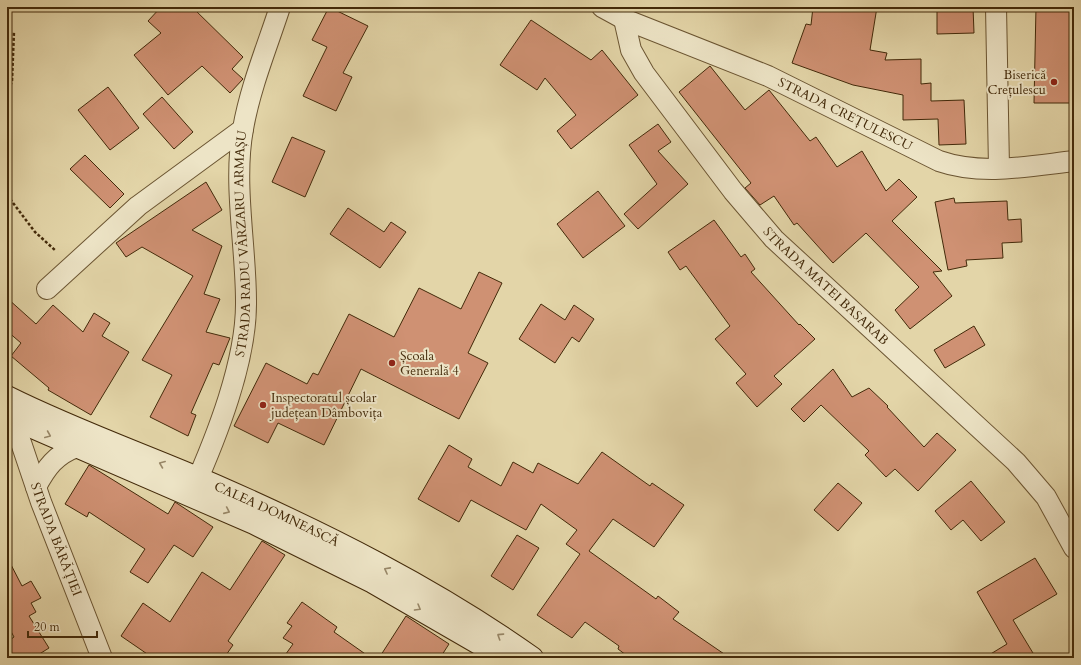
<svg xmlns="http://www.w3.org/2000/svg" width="1081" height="665" font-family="Cardo,serif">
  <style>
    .building { fill: #cf9173; stroke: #432a0a }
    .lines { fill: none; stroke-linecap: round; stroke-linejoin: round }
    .street-casing { stroke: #6b5532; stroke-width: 22 }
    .secondary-casing { stroke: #432a0a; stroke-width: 24 }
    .path { stroke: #432a0a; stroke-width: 2.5; stroke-dasharray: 3 2; stroke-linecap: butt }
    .street { stroke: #ede4c6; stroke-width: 20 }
    .secondary { stroke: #ede4c6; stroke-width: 22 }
    .oneway { stroke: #988768 }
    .poi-dot { fill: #8f2418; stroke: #ede4c6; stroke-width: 1.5 }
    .labels { text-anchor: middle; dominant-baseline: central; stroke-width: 4; stroke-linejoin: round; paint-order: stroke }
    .poi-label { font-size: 13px; fill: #432a0a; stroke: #ede4c6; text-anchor: start }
    .street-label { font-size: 13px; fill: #432a0a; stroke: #ede4c6 }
  </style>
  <rect width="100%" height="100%" fill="#e3d5a8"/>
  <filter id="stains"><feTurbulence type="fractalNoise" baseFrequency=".005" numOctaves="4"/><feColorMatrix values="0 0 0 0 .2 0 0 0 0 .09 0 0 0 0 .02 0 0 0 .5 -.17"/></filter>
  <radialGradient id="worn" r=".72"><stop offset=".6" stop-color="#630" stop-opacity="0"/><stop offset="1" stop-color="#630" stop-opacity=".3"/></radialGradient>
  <path class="building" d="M161 7H192L243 57 232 69 243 79 230 93 202 66 168 95 134 55 161 33 148 21Z
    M329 7 368 26 343 73 352 77 336 111 303 96 327 47 312 40Z
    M813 7H877L870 50 887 53 885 60 921 59V84L931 83V101L964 100 966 144 939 145 938 119 903 120V95L853 85 792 63 806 24 811 25Z
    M937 7H973L974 33 937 34Z
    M1036 7H1074V103H1034Z
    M531 20 591 60 602 50 638 95 571 149 557 131 576 115 545 78 537 90 500 65Z
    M710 66 745 110 769 90 810 141 816 137 837 167 862 151 886 191 899 179 917 197 892 221 942 271 933 272 952 296 910 329 895 310 919 287 866 233 833 263 797 223 794 225 774 196 760 205 745 188 751 183 679 92Z
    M108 87 139 128 110 150 78 110Z
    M162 97 193 132 174 149 143 114Z
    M658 124 671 142 658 151 688 184 638 229 624 214 657 184 629 145Z
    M292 137 325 151 305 197 272 182Z
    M85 155 124 194 110 208 70 169Z
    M206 182 222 210 192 230 222 246 204 294 220 299 206 332 230 338 219 365 213 363 191 413 196 415 188 436 150 417 172 375 142 360 193 276 142 247 126 257 116 243Z
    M598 191 625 226 583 258 557 224Z
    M954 198 955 203 1007 201 1008 220 1021 219 1022 242 1002 243 1003 258 966 260 967 266 948 270 935 202Z
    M348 208 384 232 391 222 406 232 380 268 330 234Z
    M714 220 741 257 745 254 755 269 751 272 799 325 800 324 815 339 774 376 782 384 757 407 736 383 746 374 715 339 730 326 686 266 680 270 668 252Z
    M479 272 502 283 468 353 488 363 459 419 361 369 324 445 278 423 268 443 234 426 266 363 307 384 313 373 318 375 349 314 394 337 419 288 461 309Z
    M7 298 36 324 53 305 83 332 94 313 110 323 102 336 129 352 91 415 48 390 49 388 11 356 21 343 7 331Z
    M541 304 565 320 574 305 594 319 579 342 572 337 555 363 519 339Z
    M974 326 985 345 945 368 934 350Z
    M833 369 852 397 869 388 888 406 887 407 924 447 937 433 956 450 918 491 895 469 886 477 865 455 869 451 821 405 804 422 791 409Z
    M449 445 472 459 468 467 501 486 513 462 533 473 538 463 578 484 602 452 650 486 652 483 684 505 654 547 613 519 589 551 656 599 658 596 679 612 673 619 730 658H630L618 649 619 646 585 622 572 638 537 615 580 554 566 544 577 530 541 504 526 530 471 500 459 522 418 499Z
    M89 465 168 514 175 502 213 527 193 557 174 545 148 583 130 572 145 549 89 512 87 517 65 504Z
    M971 481 1005 522 981 541 963 520 951 530 935 511Z
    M838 483 862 503 838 531 814 510Z
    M517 535 539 548 513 590 491 576Z
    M262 541 285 555 228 641 233 645 224 658H153L121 636 143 603 170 622 202 572 230 590Z
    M7 557 22 586 31 581 41 598 31 603 36 612 29 616 49 648 33 658H7V642L14 637 7 624Z
    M1035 558 1057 594 1013 620 1036 658H984L1007 644 977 592Z
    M302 602 337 627 334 632 371 658H283L293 644 283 638 292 626 287 623Z
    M406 616 449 644 440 658H379Z"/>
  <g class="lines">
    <g class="street-casing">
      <g id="street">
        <path id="s1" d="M602 7 624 19 768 76 939 161C982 176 1030 166 1074 161"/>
        <path d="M996 7 999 168"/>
        <path id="s2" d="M624 19 631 50 644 73 733 191 774 239 1016 462 1046 497 1074 548"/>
        <path d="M47 289 138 206 243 129"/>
        <path id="s3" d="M10 407 13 419 41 502 102 658"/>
        <path d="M36 487C46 468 56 454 77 447"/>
        <path id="s4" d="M192 492C216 438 247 361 246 301 246 246 233 183 243 129 250 88 267 47 280 7"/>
      </g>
    </g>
    <g class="secondary-casing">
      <g id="secondary">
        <path id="s5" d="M7 397C75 431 147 456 216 486 325 534 435 589 532 658"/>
        <path d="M7 416 254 523 373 582 482 645 500 658"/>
      </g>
    </g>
    <path class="path" d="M7 95 12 81 14 31
      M7 195 35 232 56 251"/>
    <use href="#street" class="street"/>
    <use href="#secondary" class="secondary"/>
  </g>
  <defs><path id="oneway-chevron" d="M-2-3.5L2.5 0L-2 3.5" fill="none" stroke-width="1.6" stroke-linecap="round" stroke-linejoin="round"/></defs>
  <g class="oneway">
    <use href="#oneway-chevron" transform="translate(48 435) rotate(23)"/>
    <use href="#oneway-chevron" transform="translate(162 464) rotate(-158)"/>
    <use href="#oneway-chevron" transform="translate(227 511) rotate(24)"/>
    <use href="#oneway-chevron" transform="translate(387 570) rotate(-152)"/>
    <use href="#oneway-chevron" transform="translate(418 608) rotate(30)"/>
    <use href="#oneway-chevron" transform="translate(500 636) rotate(-147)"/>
  </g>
  <g class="poi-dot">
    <circle cx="1054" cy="82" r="4"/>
    <circle cx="392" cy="363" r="4"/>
    <circle cx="263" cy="405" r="4"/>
  </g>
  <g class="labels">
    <g class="poi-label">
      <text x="1046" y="75" text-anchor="end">Biserică<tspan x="1046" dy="15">Crețulescu</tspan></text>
      <text x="400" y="356">Școala<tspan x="400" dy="15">Generală 4</tspan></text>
      <text x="271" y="398">Inspectoratul școlar<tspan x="271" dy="15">județean Dâmbovița</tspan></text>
    </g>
    <g class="street-label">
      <text stroke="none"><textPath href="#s1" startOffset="266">STRADA CREȚULESCU</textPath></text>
      <text stroke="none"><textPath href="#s4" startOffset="257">STRADA RADU VÂRZARU ARMAȘU</textPath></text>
      <text stroke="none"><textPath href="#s2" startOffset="339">STRADA MATEI BASARAB</textPath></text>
      <text stroke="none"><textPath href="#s5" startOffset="294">CALEA DOMNEASCĂ</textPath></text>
      <text stroke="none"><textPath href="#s3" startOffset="140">STRADA BĂRĂȚIEI</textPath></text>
    </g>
  </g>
  <rect width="1081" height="665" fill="none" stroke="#e3d5a8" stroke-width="24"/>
  <rect x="8" y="8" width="1065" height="649" fill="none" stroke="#432a0a" stroke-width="2"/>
  <rect x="12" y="12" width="1057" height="641" fill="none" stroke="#432a0a"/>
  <path d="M28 631v6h69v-6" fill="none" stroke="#432a0a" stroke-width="2"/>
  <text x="34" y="631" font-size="12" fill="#432a0a" stroke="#ede4c6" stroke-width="3" paint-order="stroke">20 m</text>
  <rect width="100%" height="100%" filter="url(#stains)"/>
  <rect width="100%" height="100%" fill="url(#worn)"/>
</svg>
